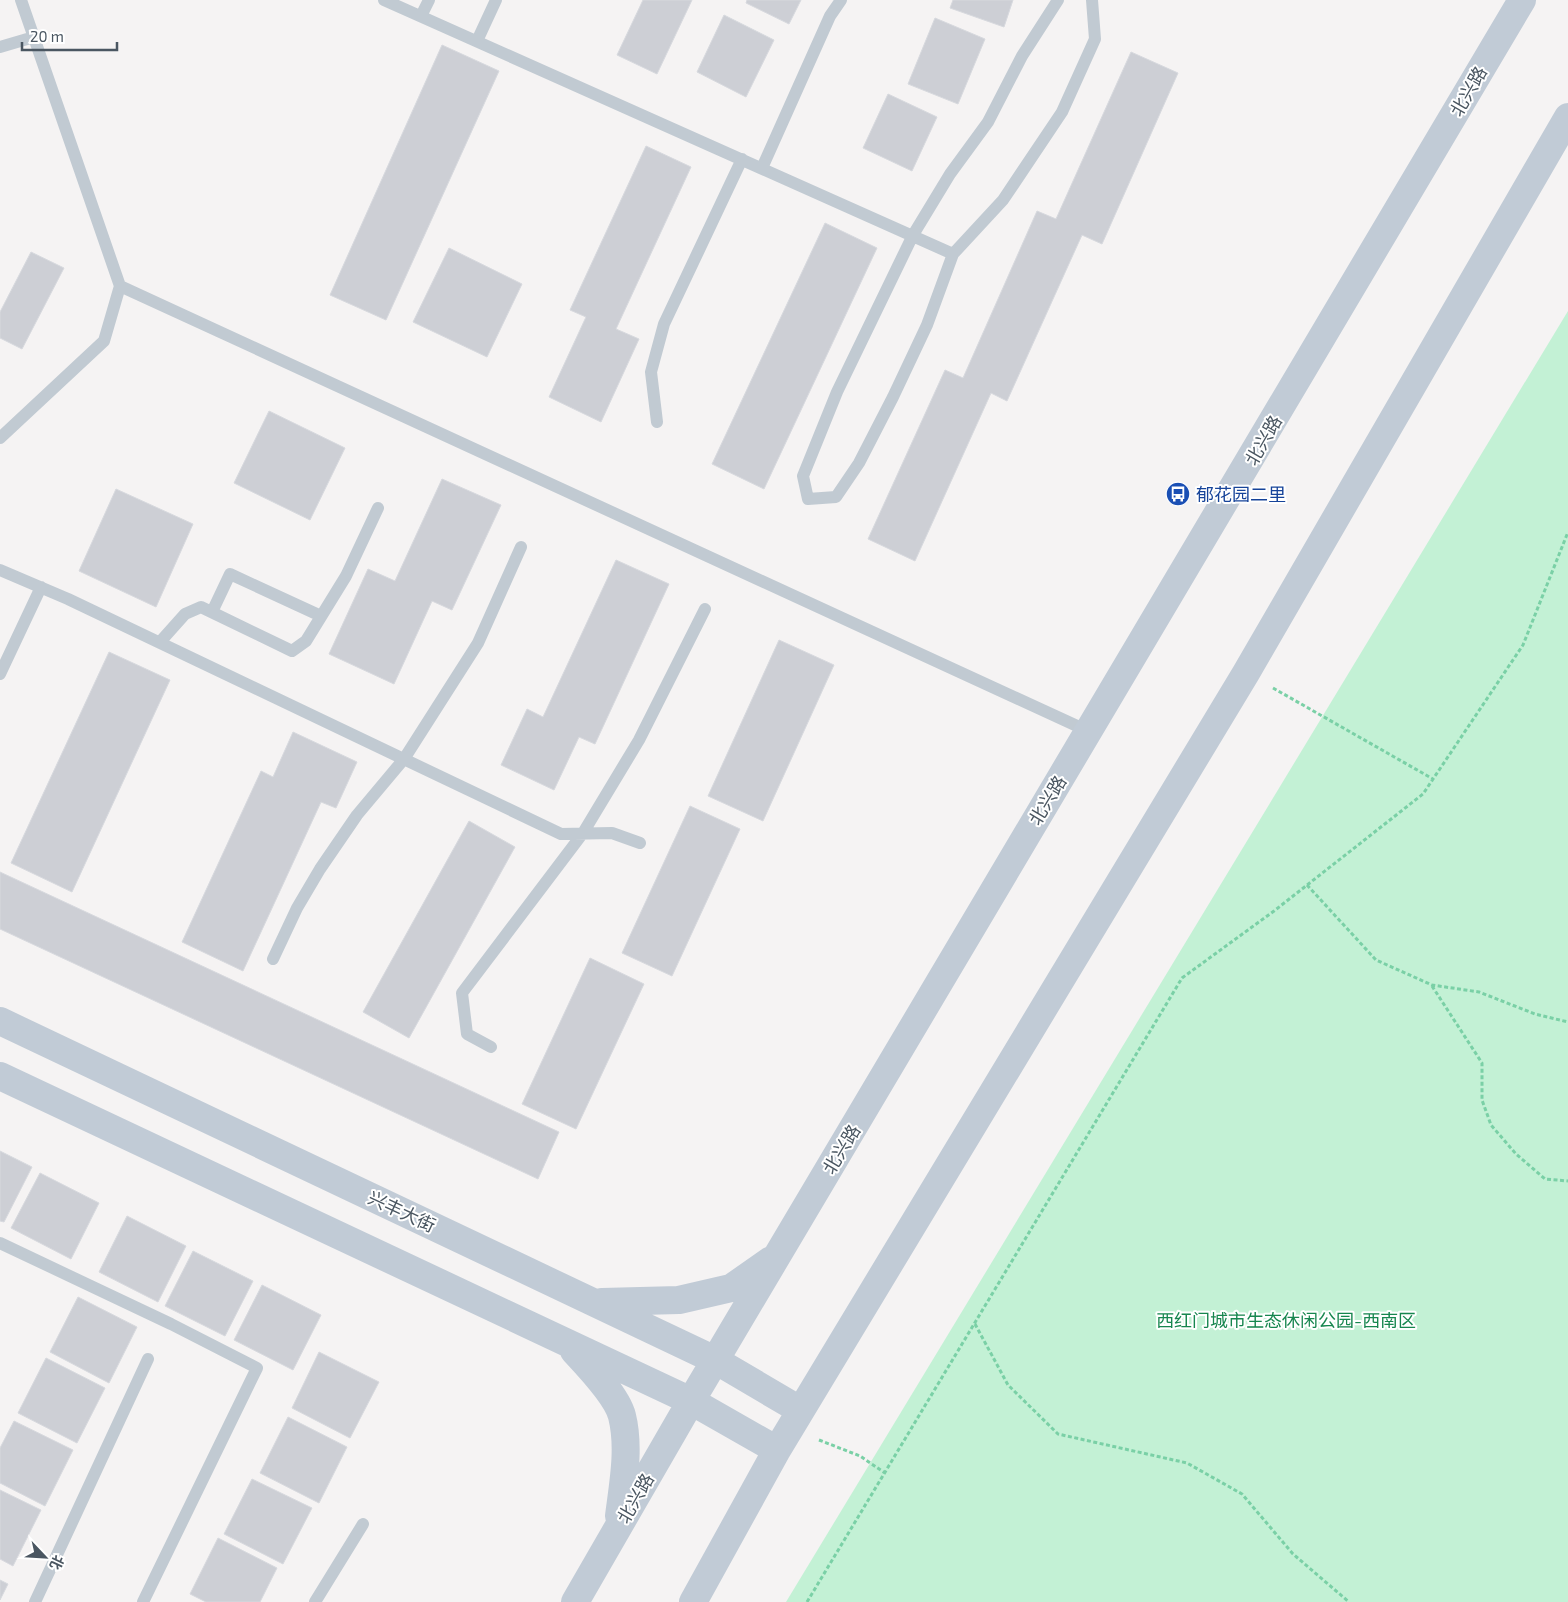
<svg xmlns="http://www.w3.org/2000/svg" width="1568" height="1602" font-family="'Exo 2','Noto Sans SC',sans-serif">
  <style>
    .green { fill: #c3f1d5 }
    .building { fill: #cdcfd5; stroke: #d7d9de }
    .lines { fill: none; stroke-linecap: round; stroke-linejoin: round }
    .path { stroke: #7ad0a6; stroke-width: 3; stroke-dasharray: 4 2.5; stroke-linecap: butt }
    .lane { stroke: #c1cad2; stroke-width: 12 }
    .secondary { stroke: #c1cbd6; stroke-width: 28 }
    .labels { text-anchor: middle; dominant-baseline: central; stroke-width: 4; stroke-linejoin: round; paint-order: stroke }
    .street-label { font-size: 18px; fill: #4a5661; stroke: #fff }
    .transit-label { font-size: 18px; fill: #164399; stroke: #fff; text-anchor: start }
    .park-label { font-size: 18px; fill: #17864f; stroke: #fff }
  </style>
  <rect width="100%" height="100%" fill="#f5f3f3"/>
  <path class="green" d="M1568 311V1602H786Z"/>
  <path class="building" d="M643 0H692L657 74 617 55Z
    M747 0H801L789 24 746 3Z
    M953 0H1013L1004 27 950 8Z
    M724 15 774 40 746 97 697 72Z
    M935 18 985 39 958 104 908 84Z
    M442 45 499 71 386 320 330 295Z
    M1131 52 1178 73 1102 244 1082 235 1007 401 991 393 915 561 868 539 945 370 963 378 1037 211 1056 219Z
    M888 94 937 117 912 171 863 148Z
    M646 146 691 167 616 329 639 339 601 422 549 397 586 317 570 310Z
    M825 223 877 248 764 489 712 464Z
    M449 248 522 284 487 357 413 322Z
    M31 252 64 268 22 349 0 338V312Z
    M269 411 345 448 310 520 234 483Z
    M442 479 501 505 452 610 432 601 394 684 329 654 368 569 395 581Z
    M116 489 193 524 156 607 79 571Z
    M616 560 669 584 595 744 579 737 554 790 501 765 527 709 543 717Z
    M779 640 834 665 763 821 708 796Z
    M109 652 170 680 72 892 11 863Z
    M293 732 357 762 336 808 321 802 243 971 182 942 261 771 273 777Z
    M690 806 740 829 672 976 622 953Z
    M469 821 515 847 409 1038 363 1012Z
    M0 872 559 1132 538 1179 0 929Z
    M590 958 644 984 576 1129 522 1104Z
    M0 1151 32 1167 4 1222 0 1221Z
    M40 1173 99 1203 71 1259 11 1228Z
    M127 1216 186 1246 158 1302 99 1272Z
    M193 1251 253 1281 225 1336 165 1306Z
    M262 1285 321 1315 293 1370 234 1340Z
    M78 1297 137 1327 109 1383 50 1352Z
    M319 1352 379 1382 350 1438 292 1408Z
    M46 1358 105 1388 77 1443 18 1413Z
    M288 1417 347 1447 319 1503 260 1473Z
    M14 1421 73 1450 45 1506 0 1483V1448Z
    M252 1479 312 1508 283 1564 224 1534Z
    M0 1490 41 1510 13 1566 0 1559Z
    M218 1538 277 1568 260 1602H206L190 1594Z
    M0 1580 8 1584 0 1600Z"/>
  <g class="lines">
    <path class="path" d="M1273 688 1433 779
      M1307 885 1376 960 1432 985 1479 992 1535 1014 1568 1022
      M1432 986 1482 1063V1100L1491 1125 1516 1154 1545 1179 1568 1181
      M975 1324 1008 1385 1058 1434 1187 1463 1242 1494 1293 1554 1349 1602
      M819 1440 860 1456 885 1473
      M807 1602 1182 978 1274 911 1423 794 1523 645 1568 532"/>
    <path class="lane" d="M384 0 953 254
      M1058 0 1022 56 988 122 950 174 913 235 837 392 803 476 808 499 836 497 859 463 893 397 927 325 953 254 1003 200 1062 112 1095 39 1092 0
      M421 16 429 0
      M477 41 496 0
      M0 47 34 37
      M762 168 830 16 841 0
      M120 286 1088 731
      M657 422 651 372 664 324 742 159
      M0 438 104 341 120 286 21 0
      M0 570 68 599 561 834 612 833 640 843
      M212 612 230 574 321 616
      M160 642 185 614 201 607 292 651 306 641 346 576 378 508
      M0 674 41 587
      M273 959 297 908 320 869 357 815 404 759 478 643 521 547
      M491 1047 467 1034 462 993 583 833 639 740 705 609
      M0 1243 171 1324 257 1368 143 1602
      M35 1602 148 1359
      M315 1602 363 1524"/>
    <path class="secondary" d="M0 1021 715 1360 800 1410
      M0 1076 691 1401 777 1450
      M602 1302 679 1300 731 1288 771 1260
      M574 1351C588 1366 617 1396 622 1416 630 1448 623 1484 619 1516
      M575 1602 691 1401 1522 0
      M693 1602 777 1450 1246 673 1568 117"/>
  </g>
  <defs>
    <g id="bus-disc" transform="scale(1.25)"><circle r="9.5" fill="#1a4fb4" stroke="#fff"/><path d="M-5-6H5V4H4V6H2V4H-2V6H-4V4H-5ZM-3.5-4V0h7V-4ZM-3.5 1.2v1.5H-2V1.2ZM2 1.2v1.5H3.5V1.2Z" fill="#fff"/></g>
  </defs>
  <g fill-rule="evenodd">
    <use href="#bus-disc" x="1178" y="494"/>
  </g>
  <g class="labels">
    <g class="street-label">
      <text transform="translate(1468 91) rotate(-60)">北兴路</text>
      <text transform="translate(1263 440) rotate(-60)">北兴路</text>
      <text transform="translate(1047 800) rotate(-59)">北兴路</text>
      <text transform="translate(841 1149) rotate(-59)">北兴路</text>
      <text transform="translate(402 1211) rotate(25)">兴丰大街</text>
      <text transform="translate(635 1498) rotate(-60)">北兴路</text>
    </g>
    <g class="transit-label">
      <text x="1196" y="494">郁花园二里</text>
    </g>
    <g class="park-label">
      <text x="1286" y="1320">西红门城市生态休闲公园-西南区</text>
    </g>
  </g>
  <g transform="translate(45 1557) rotate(115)" stroke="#ffffff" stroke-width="4" paint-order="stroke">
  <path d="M0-4L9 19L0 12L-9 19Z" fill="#4a5661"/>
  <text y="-8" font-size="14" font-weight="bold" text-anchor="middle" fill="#4a5661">北</text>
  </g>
  <path d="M22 42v8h95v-8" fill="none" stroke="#4a5661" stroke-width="2.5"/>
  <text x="30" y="42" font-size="15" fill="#4a5661" stroke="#ffffff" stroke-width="4" paint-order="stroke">20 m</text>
</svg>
